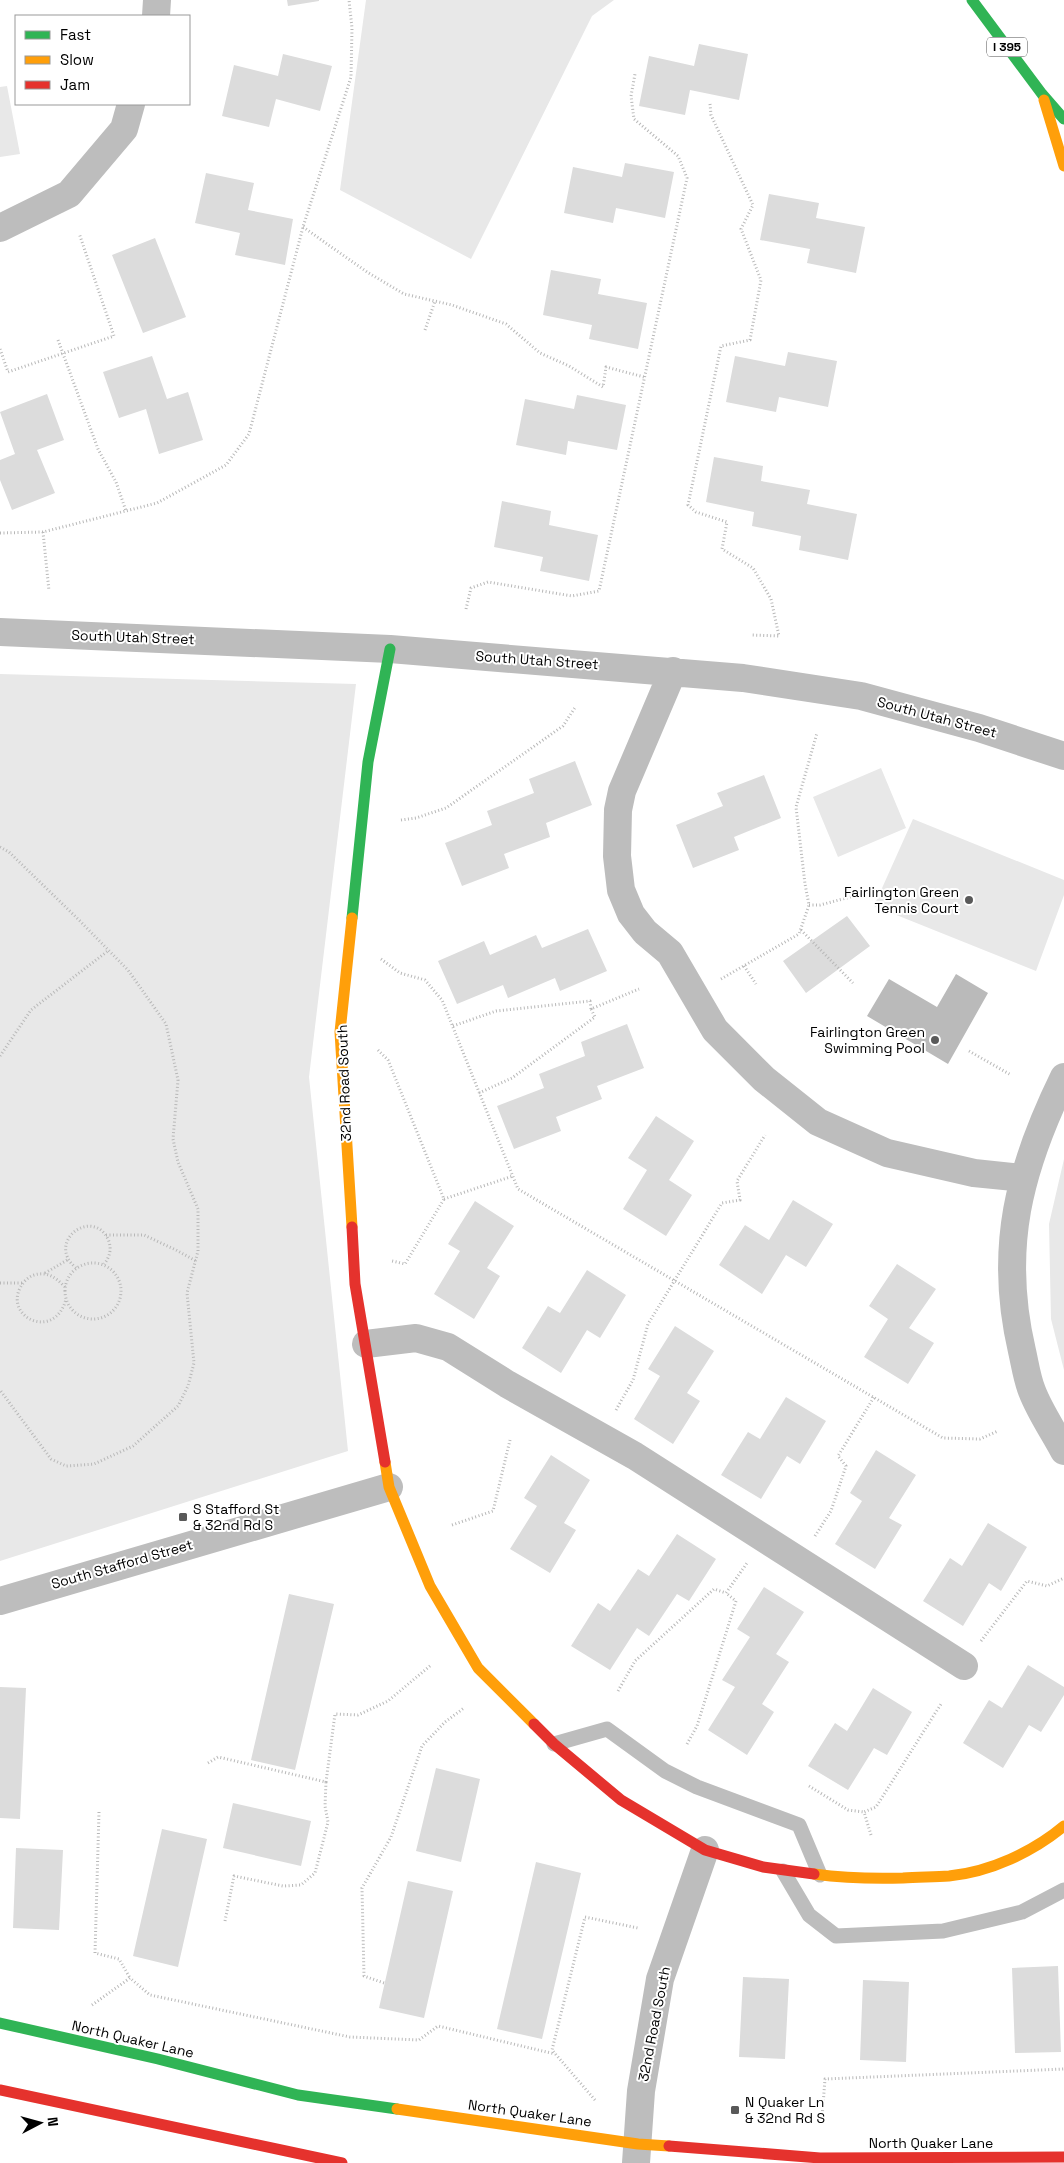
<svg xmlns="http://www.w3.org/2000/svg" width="1064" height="2163" font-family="'Space Grotesk',sans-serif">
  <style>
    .green { fill: #e8e8e8 }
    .water { fill: #bababa }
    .building { fill: #dcdcdc }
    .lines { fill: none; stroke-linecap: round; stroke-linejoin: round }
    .path { stroke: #b8b8b8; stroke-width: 3; stroke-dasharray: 1 2.5; stroke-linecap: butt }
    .lane { stroke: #bdbdbd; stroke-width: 15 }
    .street { stroke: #bdbdbd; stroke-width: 28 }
    .fast { stroke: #30b455; stroke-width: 11 }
    .slow { stroke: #ff9f0a; stroke-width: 11 }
    .jam { stroke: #e5322d; stroke-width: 11 }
    .poi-dot { fill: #595959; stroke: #fff; stroke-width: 2 }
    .labels { text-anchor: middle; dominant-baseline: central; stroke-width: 4; stroke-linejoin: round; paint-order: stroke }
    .shield { fill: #fff; stroke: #4c4c4c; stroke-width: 1 }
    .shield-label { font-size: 12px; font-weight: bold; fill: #000 }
    .street-label { font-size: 14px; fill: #000; stroke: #fff }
    .poi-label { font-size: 14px; fill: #000; stroke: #fff; text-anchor: end }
  </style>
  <rect width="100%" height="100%" fill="#fff"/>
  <path class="green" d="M366 0H614L592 16 471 259 340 190Z
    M7 86 20 154 0 157V87Z
    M0 674 356 684 309 1077 348 1451 0 1561Z
    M881 768 906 828 838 857 813 797Z
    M913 819 1064 880V895L1036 971 874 906Z
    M1064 1159V1370L1051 1319 1049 1224Z"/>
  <path class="water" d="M956 974 988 993 948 1064 867 1016 889 979 937 1007Z"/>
  <path class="building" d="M287 0H319V1L288 6Z
    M699 44 748 54 739 100 690 90 685 115 639 106 649 56 694 66Z
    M283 54 332 66 320 111 276 99 269 127 222 116 234 65 278 76Z
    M625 163 674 172 665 218 616 208 613 223 564 213 573 167 622 177Z
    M206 173 254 183 248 210 293 219 285 265 235 255 240 233 195 223Z
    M769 194 819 203 816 218 865 227 856 273 807 263 810 249 760 240Z
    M155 238 186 317 143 333 112 255Z
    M551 270 601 279 598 294 647 303 638 349 589 339 592 325 543 315Z
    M788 352 837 361 828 407 779 397 776 412 726 402 735 356 785 366Z
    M152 356 167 399 188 392 203 440 159 454 146 409 119 418 103 372Z
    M47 394 64 440 37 450 55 493 12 510 0 480V460L15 454 0 412Z
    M577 395 626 405 617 450 568 441 566 455 516 445 525 399 574 409Z
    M714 457 763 466 761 481 810 490 807 504 857 514 848 560 799 550 801 536 752 526 754 512 706 502Z
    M502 501 551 511 549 525 598 535 589 581 540 571 543 557 494 547Z
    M575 761 592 805 546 823 550 837 504 854 509 868 462 886 445 843 492 825 487 811 534 793 529 779Z
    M764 775 781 818 734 837 739 850 693 868 676 825 723 806 717 793Z
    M847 916 870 946 806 993 783 961Z
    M588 929 607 971 560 991 555 978 508 998 503 985 457 1004 438 961 484 941 490 955 536 935 542 948Z
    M627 1024 644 1068 597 1086 602 1099 556 1117 561 1131 514 1149 497 1106 544 1088 539 1074 585 1056 581 1042Z
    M656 1116 694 1141 669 1180 692 1195 666 1236 623 1209 647 1170 628 1158Z
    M793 1200 833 1224 806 1267 786 1255 762 1294 719 1265 745 1225 769 1240Z
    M475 1201 514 1226 487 1268 500 1276 474 1319 434 1294 460 1251 448 1244Z
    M897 1264 936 1289 909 1328 934 1343 908 1384 864 1357 888 1319 869 1306Z
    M587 1270 626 1295 600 1338 587 1330 561 1373 522 1348 548 1306 560 1313Z
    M675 1326 714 1351 687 1393 700 1401 673 1444 634 1419 660 1376 648 1369Z
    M786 1397 826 1421 800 1464 787 1456 761 1499 721 1475 748 1432 760 1439Z
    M876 1450 916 1475 889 1518 902 1525 875 1569 835 1544 862 1501 850 1493Z
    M551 1455 590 1480 564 1523 576 1530 550 1573 510 1549 537 1506 524 1498Z
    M988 1523 1027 1547 1001 1591 989 1583 963 1626 923 1601 950 1558 962 1566Z
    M677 1534 716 1559 689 1601 677 1594 649 1636 637 1628 610 1670 571 1646 598 1603 610 1611 638 1569 649 1576Z
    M764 1587 804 1612 776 1654 789 1662 762 1704 774 1712 747 1755 708 1730 735 1687 722 1680 750 1637 737 1629Z
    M289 1594 334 1604 295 1770 251 1760Z
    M1028 1665 1064 1687V1695L1041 1732 1029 1725 1003 1768 963 1743 989 1700 1002 1708Z
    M0 1687 26 1688 20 1819 0 1818Z
    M873 1688 912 1712 887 1755 874 1748 848 1790 808 1766 835 1723 847 1731Z
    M436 1768 480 1779 461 1862 416 1851Z
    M233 1803 311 1821 301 1866 223 1848Z
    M162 1829 207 1839 178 1967 133 1956Z
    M16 1848 63 1850 59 1930 13 1928Z
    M536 1862 581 1873 542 2039 497 2029Z
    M408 1881 453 1891 424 2018 379 2008Z
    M1058 1966 1061 2052 1015 2053 1012 1968Z
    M743 1977 789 1979 785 2059 739 2057Z
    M863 1980 909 1982 906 2062 860 2060Z"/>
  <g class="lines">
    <path class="path" d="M710 104 711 115 753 205 741 229 761 280 750 340 721 346 688 505 696 512 727 522 722 549 753 568 771 599 779 636 751 635
      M303 227 367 272 404 294 452 305 506 324 540 353 569 366 603 387 606 367 644 377
      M425 330 435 301
      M58 340 98 449 116 482 126 511
      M0 349 8 372 114 336 79 233
      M43 532 49 591
      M0 533 43 532 157 503 226 465 249 434 303 227 351 77 352 28 349 0
      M466 609 471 588 488 582 572 596 599 591 687 178 678 156 634 119 631 96 635 74
      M401 820 416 818 446 808 563 726 576 706
      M0 847 9 852 80 921 128 970 166 1024 178 1080 173 1139 178 1162 198 1209V1251L187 1293 194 1363 188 1386 178 1406 133 1446 94 1464 66 1466 51 1459 0 1390
      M809 905H820L877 890
      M801 930 853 983
      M381 959 400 973 425 980 442 1000 518 1189 943 1438 980 1439 998 1431
      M744 966 756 984
      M721 979 799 934 809 905 805 884 796 807 817 733
      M453 1026 496 1011 590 1001 591 1009
      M378 1050 388 1060 444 1199 405 1264 392 1261
      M969 1051 1011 1075
      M0 1056 31 1010 109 950
      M479 1093 512 1078 595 1017 591 1009 639 989
      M444 1199 513 1176
      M106 1235H144L176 1250 196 1261
      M65 1291a28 28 0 1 1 56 0a28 28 0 1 1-56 0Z
      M76 1268C45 1242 92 1207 108 1239 112 1248 110 1257 104 1264
      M45 1273 69 1259
      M0 1283H23
      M65 1287C56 1278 48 1271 34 1275 28 1277 23 1282 20 1288 5 1318 55 1341 66 1299
      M616 1410 633 1380 648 1324 722 1203 740 1200 737 1181 765 1135
      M452 1525 493 1511 510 1440
      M815 1536 831 1511 846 1466 838 1456 874 1397
      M981 1641 1027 1581 1047 1586 1064 1578
      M618 1691 635 1661 714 1589 726 1593
      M687 1744 697 1726 736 1601 726 1593 747 1563
      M208 1763 218 1757 326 1782 335 1714 358 1715 388 1701 431 1665
      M809 1786 848 1810 864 1812
      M99 1812 95 1953 119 1959 130 1978
      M871 1835 864 1812 876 1807 941 1704
      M225 1921 234 1876 283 1886 301 1885 315 1873 328 1822 325 1806 326 1782
      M384 1983 364 1976 362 1888 391 1837 422 1746 445 1722 464 1708
      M92 2005 130 1978 150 1995 350 2037 419 2040 438 2026 555 2054
      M595 2100 552 2050 585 1917 638 1928
      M822 2118 825 2079 1064 2069"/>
    <path class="lane" d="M554 1744 607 1729 665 1771 697 1787 799 1825 820 1875
      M783 1871 809 1915 836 1936 943 1931 1022 1912 1064 1890"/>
    <path class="street" d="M156 16 157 0
      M0 228 69 194 124 129 131 104
      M0 632 390 649 743 678 861 696 979 728 1064 756
      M673 671 622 791 618 810 617 856 621 890 631 914 645 932 670 953 715 1030 764 1079 818 1122 887 1153 974 1173 1023 1178
      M1064 1077C1019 1169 998 1248 1022 1351 1025 1364 1027 1379 1032 1391 1040 1412 1054 1432 1064 1451
      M366 1344 416 1338 448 1347 507 1384 635 1456 964 1666
      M0 1601 389 1487
      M636 2163 641 2091 660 1979 705 1850"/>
    <path class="fast" d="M972 0 1042 94 1064 119
      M352 918 368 762 390 649
      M0 2023 158 2059 298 2095 397 2109"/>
    <path class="slow" d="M1044 100 1064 166
      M352 1227 340 1032 352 918
      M385 1462 389 1487 430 1586 478 1668 534 1724
      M814 1874C844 1878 873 1879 903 1878 918 1877 934 1877 949 1876 990 1872 1033 1852 1064 1826
      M397 2109 638 2144 669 2146"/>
    <path class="jam" d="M352 1227 355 1284 385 1462
      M534 1724 554 1744 621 1800 705 1850 763 1867 814 1874
      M0 2090 342 2163
      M669 2146 820 2158 1064 2157"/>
  </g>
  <g class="poi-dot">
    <circle cx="969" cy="900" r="5"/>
    <circle cx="935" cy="1040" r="5"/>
    <rect x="178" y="1512" width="10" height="10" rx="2.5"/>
    <rect x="730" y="2105" width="10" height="10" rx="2.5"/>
  </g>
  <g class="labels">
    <rect class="shield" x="987" y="37.5" width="40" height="19" rx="4"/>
    <g class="shield-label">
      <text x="1007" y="47">I 395</text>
    </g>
    <g class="street-label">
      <text transform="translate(133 637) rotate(2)">South Utah Street</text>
      <text transform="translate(537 660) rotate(4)">South Utah Street</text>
      <text transform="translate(937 717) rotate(15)">South Utah Street</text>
      <text transform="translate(344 1083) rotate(-92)">32nd Road South</text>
      <text transform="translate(122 1564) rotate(-16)">South Stafford Street</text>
      <text transform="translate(654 2024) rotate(-79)">32nd Road South</text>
      <text transform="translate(133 2039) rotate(13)">North Quaker Lane</text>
      <text transform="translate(530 2113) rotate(8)">North Quaker Lane</text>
      <text x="931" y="2143">North Quaker Lane</text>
    </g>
    <g class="poi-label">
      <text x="959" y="892">Fairlington Green<tspan x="959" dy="16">Tennis Court</tspan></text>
      <text x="925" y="1032">Fairlington Green<tspan x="925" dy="16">Swimming Pool</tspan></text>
      <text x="193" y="1509" text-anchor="start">S Stafford St<tspan x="193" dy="16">&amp; 32nd Rd S</tspan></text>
      <text x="745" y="2102" text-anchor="start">N Quaker Ln<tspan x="745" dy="16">&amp; 32nd Rd S</tspan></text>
    </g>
  </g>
  <rect x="15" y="15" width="175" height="90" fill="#ffffff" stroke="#999999"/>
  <rect x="25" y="31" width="25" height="8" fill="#30b455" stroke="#999999"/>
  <text x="60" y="40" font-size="15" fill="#000000">Fast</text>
  <rect x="25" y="56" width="25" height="8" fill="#ff9f0a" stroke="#999999"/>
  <text x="60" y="65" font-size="15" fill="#000000">Slow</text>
  <rect x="25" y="81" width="25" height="8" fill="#e5322d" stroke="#999999"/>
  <text x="60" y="90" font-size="15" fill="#000000">Jam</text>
  <g transform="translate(40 2123) rotate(84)" stroke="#ffffff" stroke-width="4" paint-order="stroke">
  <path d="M0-4L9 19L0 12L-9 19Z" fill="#000000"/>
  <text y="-8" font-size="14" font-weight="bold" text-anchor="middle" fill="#000000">N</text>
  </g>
</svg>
